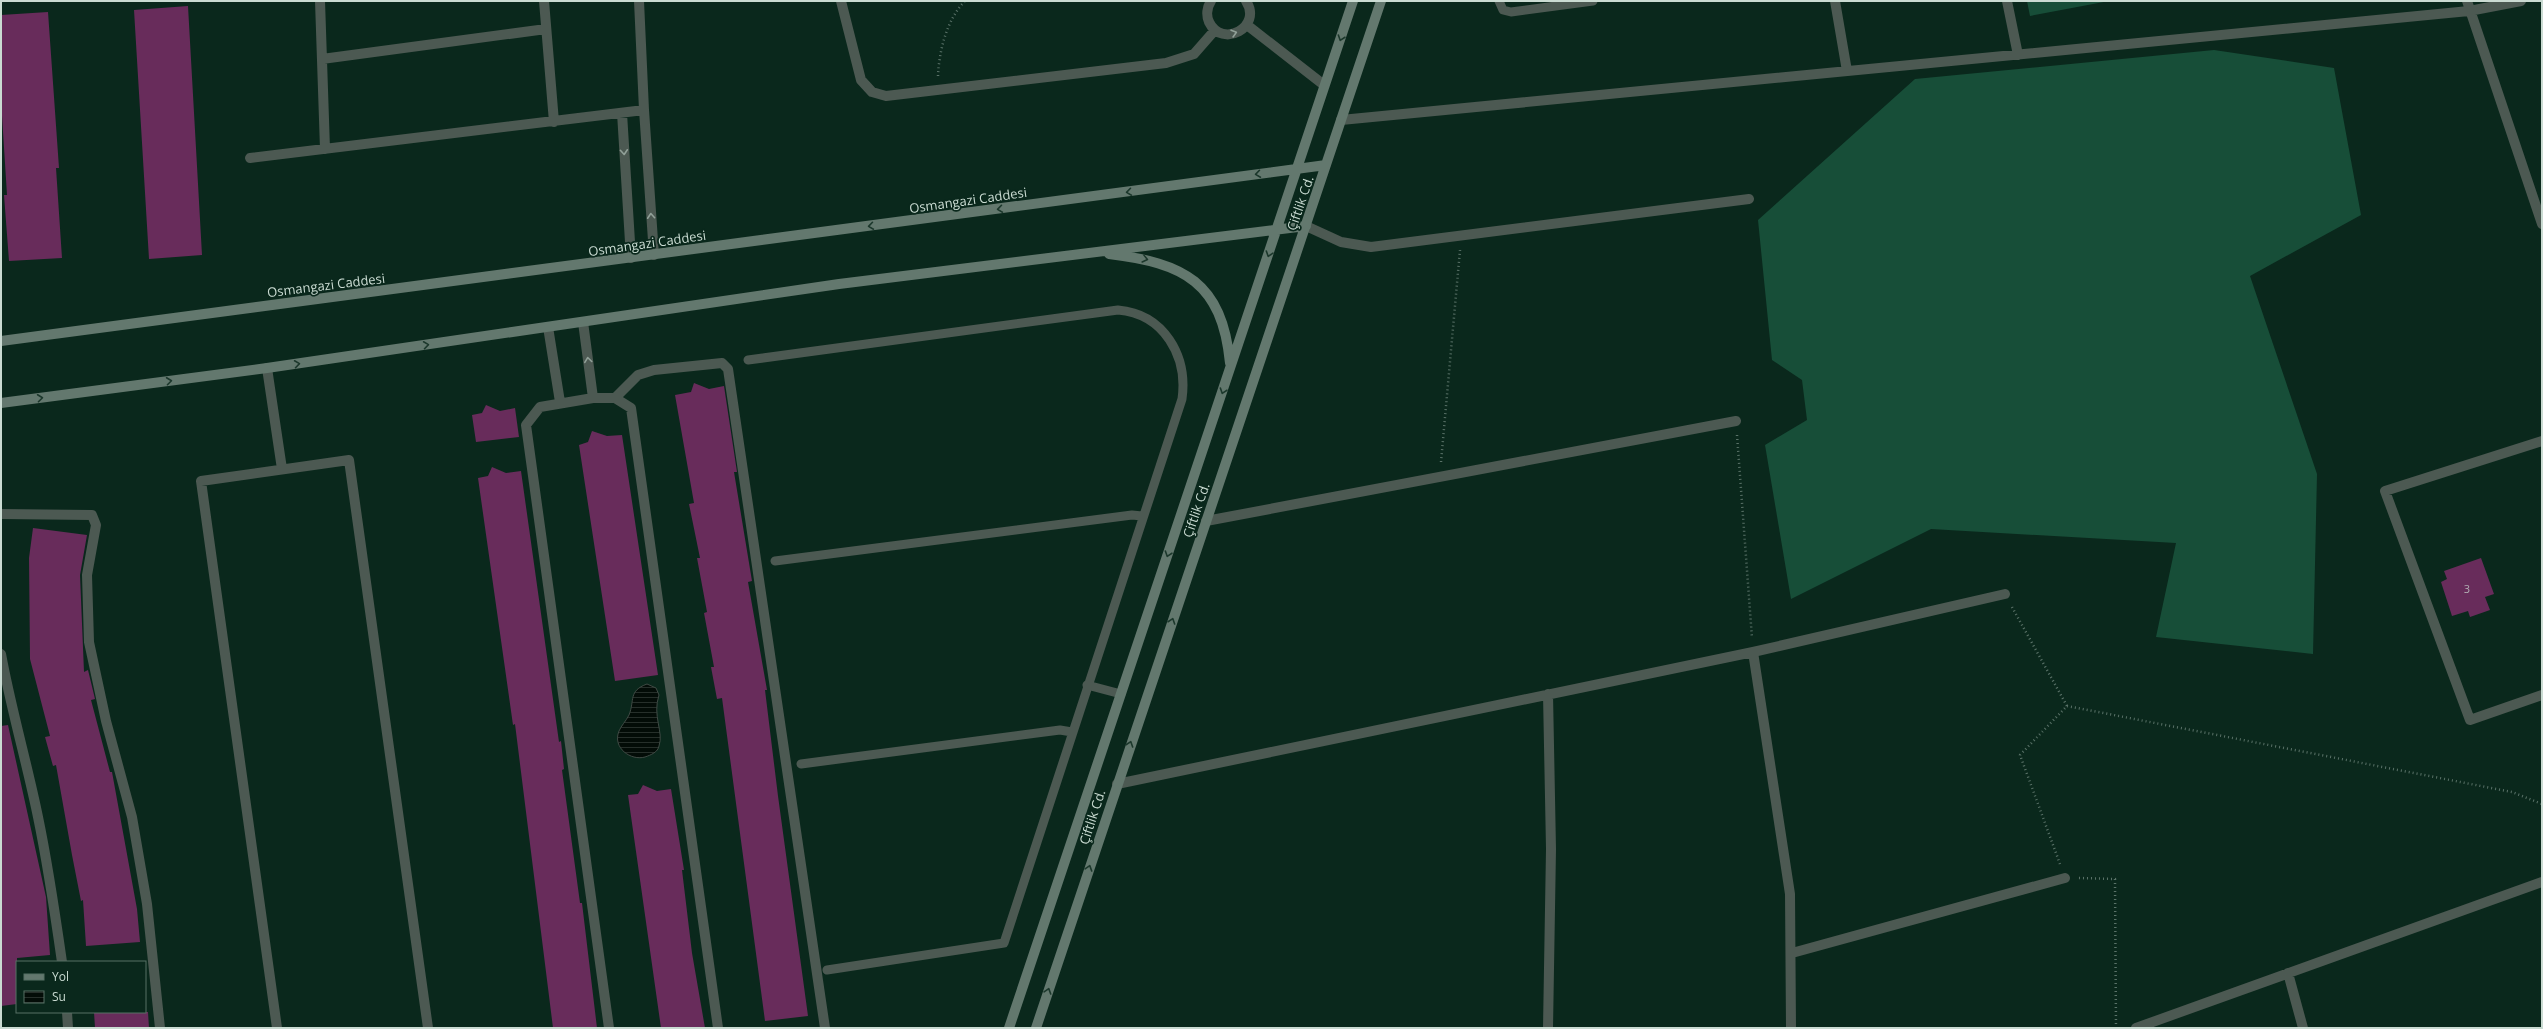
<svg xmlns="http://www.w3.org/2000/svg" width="2543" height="1029" font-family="'Open Sans',sans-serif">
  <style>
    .grass { fill: #174e38 }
    .water { fill: url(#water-rules); stroke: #3f4a44 }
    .building { fill: #682c5b }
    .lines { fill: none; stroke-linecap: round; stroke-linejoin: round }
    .path { stroke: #5a7268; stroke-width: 2.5; stroke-dasharray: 1 3; stroke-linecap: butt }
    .lane { stroke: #4c5952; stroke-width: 9 }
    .street { stroke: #4c5952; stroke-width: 10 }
    .secondary { stroke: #63786e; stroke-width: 10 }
    .oneway { stroke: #91a098 }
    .oneway2 { stroke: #1c382c }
    .labels { text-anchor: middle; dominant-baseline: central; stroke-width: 3.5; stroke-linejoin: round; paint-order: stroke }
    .number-label { font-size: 11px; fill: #b2afb4 }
    .street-label { font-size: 13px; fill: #cadbd2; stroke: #0a281c }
  </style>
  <defs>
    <pattern id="water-rules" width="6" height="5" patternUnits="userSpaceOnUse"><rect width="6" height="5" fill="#030c07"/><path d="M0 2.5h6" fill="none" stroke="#262f2a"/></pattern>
  </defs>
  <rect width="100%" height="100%" fill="#0a281c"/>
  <path class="grass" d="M2027 1H2109L2030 16Z
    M2214 50 2334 68 2361 215 2250 276 2317 474 2313 654 2156 637 2176 543 1931 529 1791 599 1765 445 1807 420 1802 380 1772 360 1758 220 1915 79Z"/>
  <path class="water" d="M647 684 656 688 659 695C652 716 664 732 659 746 658 752 651 755 645 757 631 761 612 748 619 731 621 726 626 721 629 715 635 700 628 691 647 684Z"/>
  <path class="building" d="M188 6 202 255 149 259 134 10Z
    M48 12 59 168H56L62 258 9 261 4 195H7L1 100V15Z
    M694 383 709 389 724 386 737 472H734L752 581 748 582 767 690H765L778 796 808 1016 765 1021 722 698 717 699 711 667H714L704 613 707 612 697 558H700L689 504 694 503 675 395 691 392Z
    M486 405 500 411 515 408 519 437 476 442 472 415 482 413Z
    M592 431 607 436 622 435 658 675 615 681 579 445 588 442Z
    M492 467 506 473 521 471 559 742 561 741 564 769 562 770 580 903H582L597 1028H553L515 724 513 725 478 478 488 476Z
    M33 528 87 535 80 575 84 672 88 670 95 699 91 700 110 772H112L137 909 140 942 86 946 83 900 81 901 72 855 56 765 53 766 45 737 50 736 30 659 29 558Z
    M2481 558 2494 594 2485 597 2490 610 2470 617 2468 611 2452 616 2441 582 2447 579 2444 571Z
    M8 725 46 897 50 955 17 958V1004L1 1006V726Z
    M643 785 657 791 671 789 684 870H682L692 953 705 1028H661L628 795 638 794Z
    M94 1012H148L149 1028H95Z"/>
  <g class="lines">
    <path class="path" d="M938 76C939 51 947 19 965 1
      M1737 435 1752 638
      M1441 462 1460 250
      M2012 607 2067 706
      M2060 864 2020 755 2067 706 2512 792 2542 804
      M2079 878 2115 879 2116 1028"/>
    <path class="lane" d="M1499 1 1503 10 1511 12 1593 1
      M748 360 1118 310C1164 314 1188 356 1182 399L1004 943 827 970
      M775 561 1132 515 1142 516
      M1087 685 1121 694
      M801 764 1060 730 1072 732"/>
    <path class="street" d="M320 1 325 149
      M544 1 554 122
      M841 1 861 80 872 92 886 96 1166 63 1194 54 1215 30
      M1211 1C1207 7 1206 15 1209 22 1222 49 1263 27 1246 1
      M1835 1 1847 71
      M2007 1 2018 55
      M2467 1 2542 224
      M1247 25 1324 85
      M322 59 546 29
      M644 110 654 255
      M622 113 631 258
      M1341 120 2469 11 2521 1
      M250 158 644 110 639 1
      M1306 226 1341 242 1371 247 1749 199
      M583 322 593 398
      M548 327 560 402
      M267 368 282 469
      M615 398 638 375 654 370 722 363 728 369 825 1028
      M2542 441 2385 491 2470 720 2542 695
      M1 514 92 515 96 525 87 575 89 642 106 721 132 817 147 904 160 1028
      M1206 521 1736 421
      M1753 652 1790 894 1791 1028
      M1 654C11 709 27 763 38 817 48 865 55 913 62 962
      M1117 784 1753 652 2005 594
      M1792 953 2065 878
      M2288 973 2303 1028
      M67 1012 68 1028
      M277 1028 201 481 349 460 428 1028
      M609 1028 526 425 540 407 593 398H615L631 408 718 1028
      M1548 1028 1551 849 1548 694
      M2136 1028 2542 882"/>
    <path class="secondary" d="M1109 254C1184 263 1222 282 1230 363
      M1 341 1326 165
      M1 403 267 368 839 284 1306 226
      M1009 1028 1353 1
      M1036 1028 1381 1"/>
  </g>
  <defs><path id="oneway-chevron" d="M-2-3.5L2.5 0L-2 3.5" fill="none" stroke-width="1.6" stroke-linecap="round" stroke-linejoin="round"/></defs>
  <g class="oneway">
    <use href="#oneway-chevron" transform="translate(1234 33) rotate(-16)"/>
    <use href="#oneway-chevron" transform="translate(624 152) rotate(86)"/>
    <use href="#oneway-chevron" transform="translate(651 216) rotate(-94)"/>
    <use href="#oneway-chevron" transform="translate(588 360) rotate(-98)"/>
  </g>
  <g class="oneway2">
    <use href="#oneway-chevron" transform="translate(1341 38) rotate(109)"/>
    <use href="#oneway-chevron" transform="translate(1258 174) rotate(172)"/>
    <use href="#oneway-chevron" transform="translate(1129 192) rotate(172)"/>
    <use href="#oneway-chevron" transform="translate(1000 209) rotate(172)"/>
    <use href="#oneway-chevron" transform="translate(871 226) rotate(172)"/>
    <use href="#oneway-chevron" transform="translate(1269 254) rotate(108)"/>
    <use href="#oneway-chevron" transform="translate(1145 259) rotate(14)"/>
    <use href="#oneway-chevron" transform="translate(426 345) rotate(-8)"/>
    <use href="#oneway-chevron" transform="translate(297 364) rotate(-8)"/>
    <use href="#oneway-chevron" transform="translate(169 381) rotate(-7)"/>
    <use href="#oneway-chevron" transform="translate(1223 391) rotate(109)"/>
    <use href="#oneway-chevron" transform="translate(40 398) rotate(-7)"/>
    <use href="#oneway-chevron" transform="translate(1168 554) rotate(109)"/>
    <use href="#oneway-chevron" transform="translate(1172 621) rotate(-71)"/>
    <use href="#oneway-chevron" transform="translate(1130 744) rotate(-71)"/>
    <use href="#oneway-chevron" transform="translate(1089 868) rotate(-72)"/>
    <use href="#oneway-chevron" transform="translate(1048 991) rotate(-72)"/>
  </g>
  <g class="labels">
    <g class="number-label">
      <text x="2467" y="588">3</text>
    </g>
    <g class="street-label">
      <text transform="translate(968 200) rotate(-8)">Osmangazi Caddesi</text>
      <text transform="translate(1300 203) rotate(-71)">Çiftlik Cd.</text>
      <text transform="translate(647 243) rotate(-8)">Osmangazi Caddesi</text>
      <text transform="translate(326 285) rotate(-7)">Osmangazi Caddesi</text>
      <text transform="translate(1196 510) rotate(-71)">Çiftlik Cd.</text>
      <text transform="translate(1092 817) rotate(-72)">Çiftlik Cd.</text>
    </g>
  </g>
  <rect width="2543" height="1029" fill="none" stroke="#cadbd2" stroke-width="4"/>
  <rect x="16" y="961" width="130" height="52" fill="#0a281c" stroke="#577065"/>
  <rect x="24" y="974" width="20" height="6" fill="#63786e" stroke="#577065"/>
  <text x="52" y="981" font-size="12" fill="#cadbd2">Yol</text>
  <rect x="24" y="991" width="20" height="12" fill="url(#water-rules)" stroke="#577065"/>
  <text x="52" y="1001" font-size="12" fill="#cadbd2">Su</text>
</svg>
